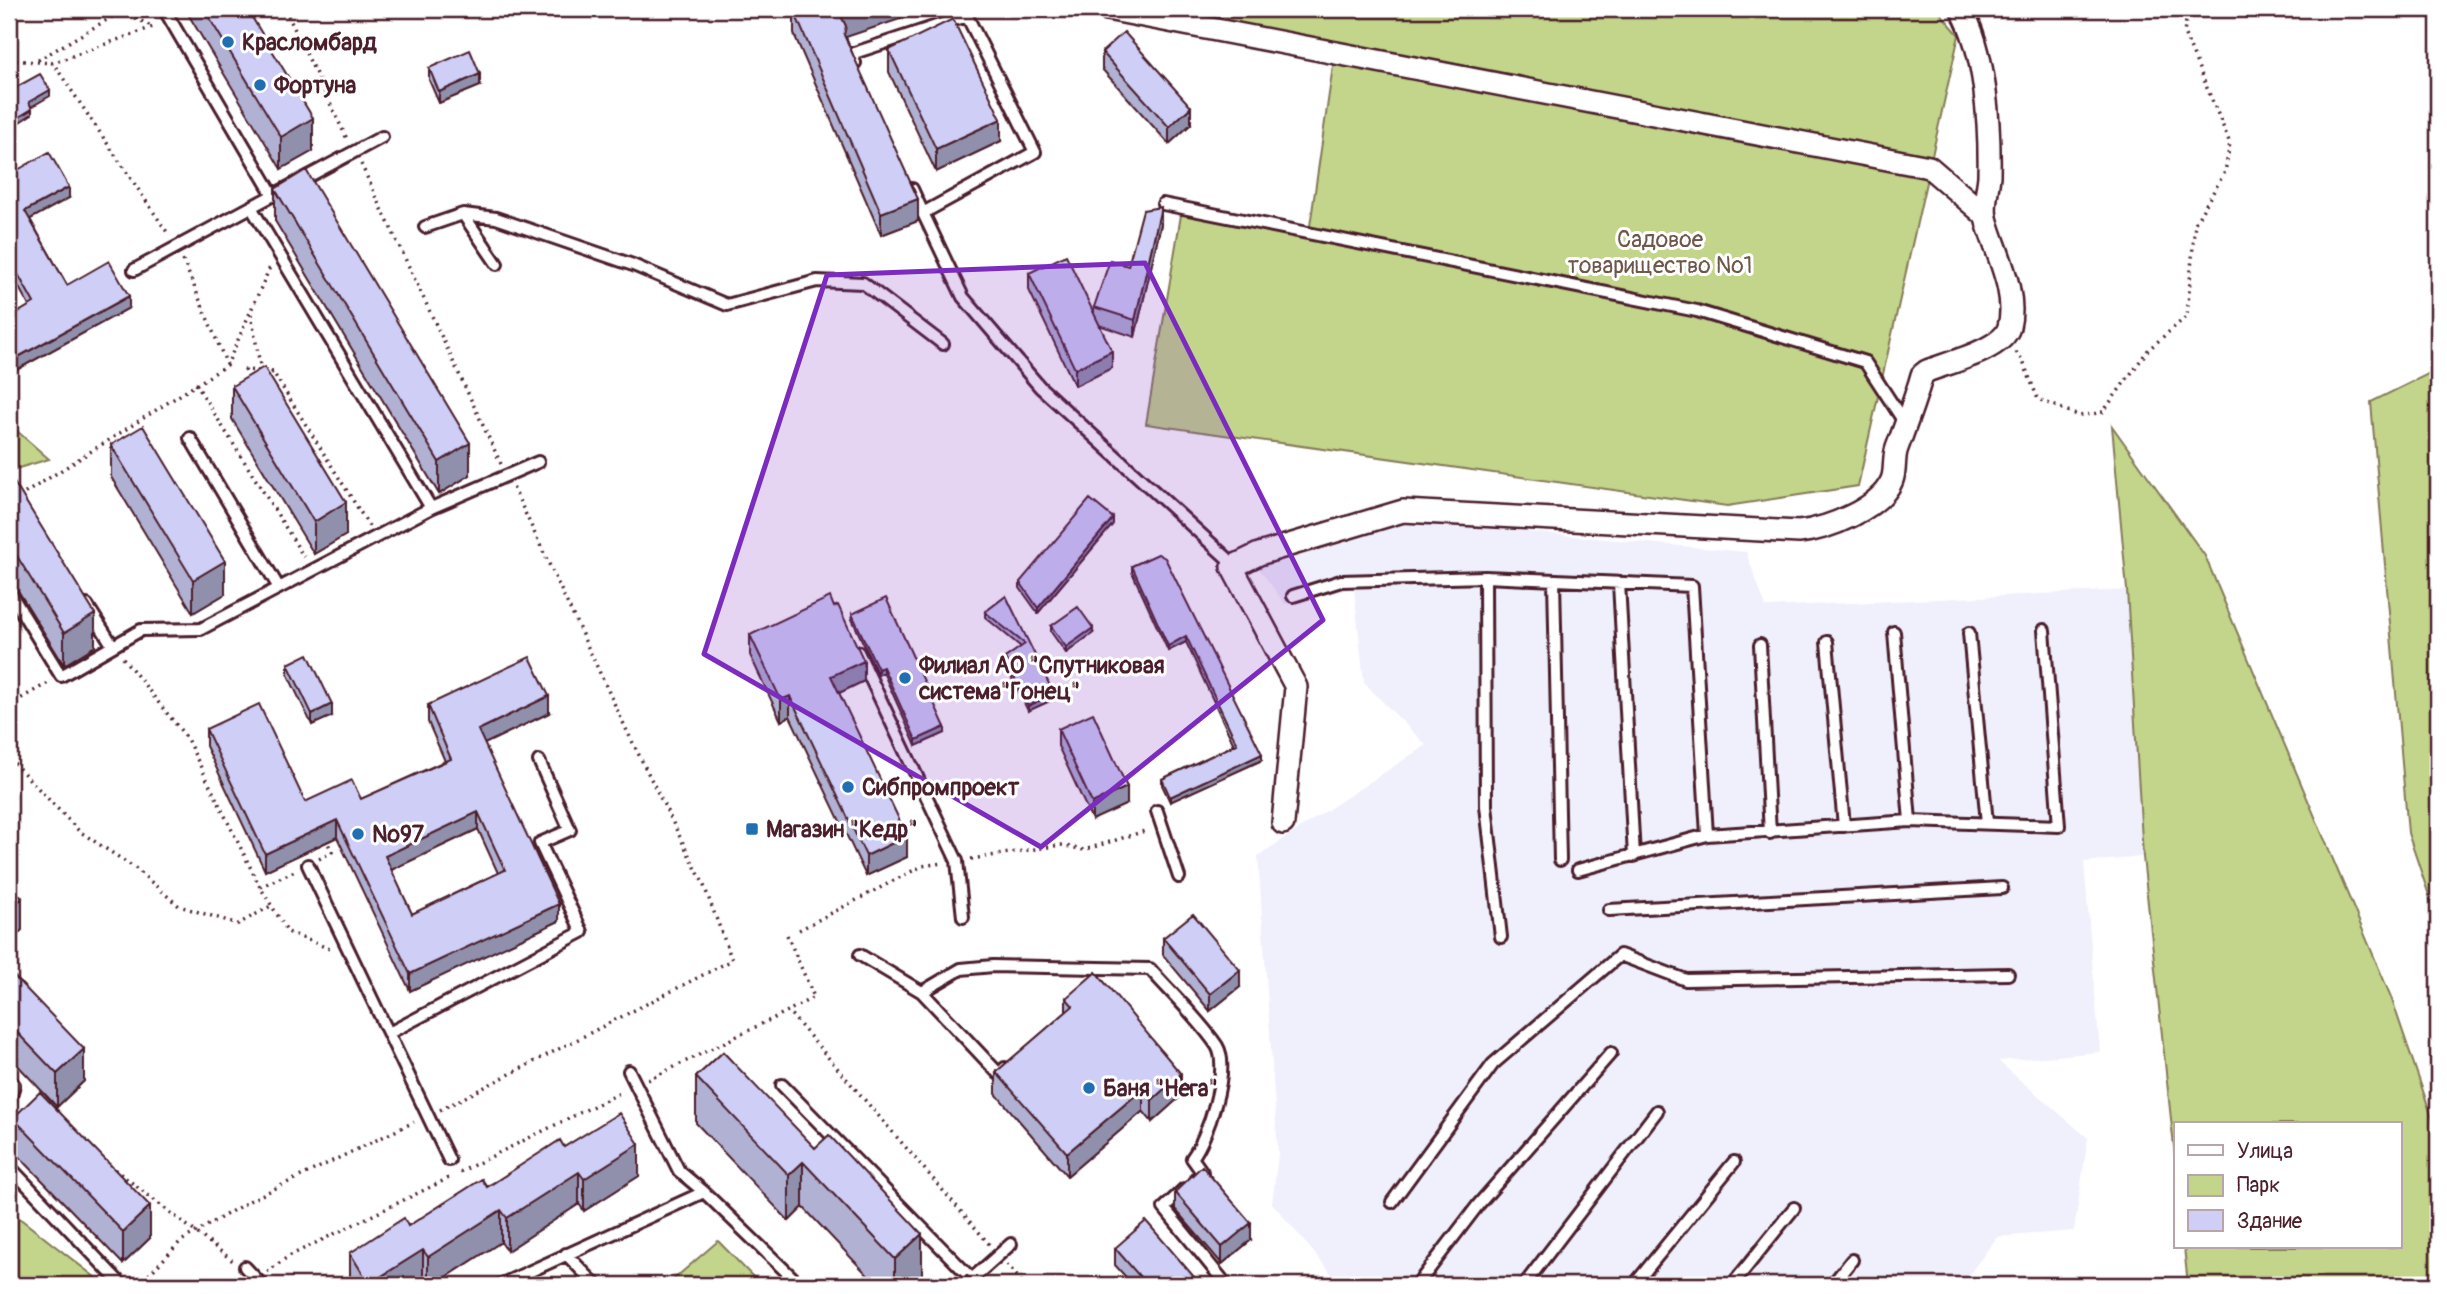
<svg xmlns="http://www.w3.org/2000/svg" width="2447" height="1294" font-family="Pangolin,sans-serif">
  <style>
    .built { fill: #f0f0fd }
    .green { fill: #c2d58a; stroke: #867a5a; stroke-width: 2 }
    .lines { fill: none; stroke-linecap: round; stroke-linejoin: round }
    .lane-casing { stroke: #4a1f2b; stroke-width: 16 }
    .street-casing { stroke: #4a1f2b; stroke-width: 26 }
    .path { stroke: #4a1f2b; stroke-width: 3.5; stroke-dasharray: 2 5; stroke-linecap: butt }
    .lane { stroke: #fff; stroke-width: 10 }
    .street { stroke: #fff; stroke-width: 21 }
    .wall { fill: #b1b1d4; stroke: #4a1f2b; stroke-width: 2; fill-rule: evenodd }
    .shaded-wall { fill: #9090ad; stroke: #4a1f2b; stroke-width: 2 }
    .building { fill: #cecef7; stroke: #4a1f2b; stroke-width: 2; fill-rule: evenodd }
    .marked { fill: #7b2cbf; fill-opacity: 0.2; stroke: #7b2cbf; stroke-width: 5; stroke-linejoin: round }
    .poi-dot { fill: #1f6fb2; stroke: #fff; stroke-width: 2.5 }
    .labels { text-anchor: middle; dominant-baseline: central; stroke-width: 6; stroke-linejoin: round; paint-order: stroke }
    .poi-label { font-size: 23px; font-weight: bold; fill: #4a1f2b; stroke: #fff; text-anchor: start }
    .park-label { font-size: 23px; fill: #6e5648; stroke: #fff }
  </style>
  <rect width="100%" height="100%" fill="#fff"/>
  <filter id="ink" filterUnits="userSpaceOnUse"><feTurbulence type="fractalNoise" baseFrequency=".0143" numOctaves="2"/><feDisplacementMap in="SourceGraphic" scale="14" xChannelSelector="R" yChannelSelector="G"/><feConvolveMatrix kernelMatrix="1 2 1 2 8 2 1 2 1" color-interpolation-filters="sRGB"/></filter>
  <g filter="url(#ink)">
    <path class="built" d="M1389 519 1746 552 1766 607 2127 590 2143 857 2084 862 2100 1052 1998 1061 2088 1138 2074 1231 1997 1237 1968 1276 1978 1285H1341L1272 1203 1278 1154 1258 856 1426 745 1364 683 1354 588 1285 604 1255 563Z"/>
    <path class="green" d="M1107 9H1937L1959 35 1858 486 1727 506 1146 424 1182 209 1309 233 1335 52Z
      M2438 369V922L2408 833 2371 402Z
      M9 424 49 459 9 471Z
      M2112 426 2205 556 2391 997 2438 1135V1285H2188L2184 1247H2400V1124H2176V1166L2143 857 2127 590Z
      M9 1210 105 1285H9Z
      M718 1241 761 1285H667Z"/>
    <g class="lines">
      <g class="lane-casing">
        <path id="lane" d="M164 9 273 195
          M855 63 851 54 967 16 1035 152 923 213 963 297 1040 387 1227 558 1232 567
          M382 137 251 207 431 508
          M912 189 923 213
          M1163 204 1697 311 1865 362 1906 425
          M463 214 496 218 633 265 727 305 817 281 863 283 943 344
          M425 227 463 214 497 264
          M134 270 251 207
          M190 438 279 588
          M1554 580 1560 860
          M1619 583 1634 856
          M9 591 61 676 141 630 201 629 431 508 538 462
          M1293 596 1341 581 1485 577
          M87 605 113 646
          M1894 632 1910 821
          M1969 633 1987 823
          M1827 642 1844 826
          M1760 645 1770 833
          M858 652 957 861 963 917
          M1157 811 1179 877
          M308 865 449 1160
          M1578 870 1707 835 1910 821 2059 826 2044 630
          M1609 910 2002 888
          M1501 937 1486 806 1485 577 1692 586 1707 835
          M860 955 922 992 999 1074 1005 1068
          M922 992 961 969 993 966 1150 969C1172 994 1199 1019 1217 1046 1231 1069 1207 1139 1192 1158L1202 1172 1196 1178
          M389 1033 582 932 540 843 570 830 539 761
          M9 1080 14 1085 9 1102
          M782 1085 972 1279
          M9 1166 122 1285
          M1184 1189 1164 1208 1225 1283
          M704 1192 800 1285
          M1392 1202 1493 1064 1620 955 1686 980 2008 974
          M566 1254 596 1285
          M245 1267 262 1285
          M500 1285 704 1192 679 1171 629 1071
          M965 1285 1011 1244
          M1417 1285 1478 1205 1611 1053
          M1524 1285 1657 1111
          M1634 1285 1734 1162
          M1732 1285 1794 1208
          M1832 1285 1852 1260"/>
      </g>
      <g class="street-casing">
        <path id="street" d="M1107 9 1929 167 1986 216
          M1283 823 1296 687 1232 567 1259 554 1403 511 1799 532C1827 529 1880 509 1892 480 1896 470 1893 458 1897 448 1906 424 1915 400 1922 375L1927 371C1947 363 2003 350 2009 327 2018 291 1995 252 1986 218 1983 205 1988 189 1989 176 1990 127 1986 51 1961 9"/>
      </g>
      <path class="path" d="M285 9 347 139
        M9 60 53 63 169 235
        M38 60 122 11 153 27 53 63
        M361 164 501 464
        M183 260 227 365
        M251 314 261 371
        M2016 352 2022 359 2038 399 2080 416 2103 412 2148 350 2187 316 2195 223 2225 172 2230 143 2184 33 2188 9
        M265 377 273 372 369 526
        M249 378 245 370 273 372
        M196 384 304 557
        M19 497 227 365 270 267
        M123 658 186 737 260 887 288 932 330 949
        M9 705 50 682
        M9 758 79 831 135 868 179 906 238 924 271 906
        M319 859 332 852 327 841
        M971 859 1061 845 1084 850 1148 830
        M260 887 297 870
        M799 930 922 866 943 863
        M787 935 814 997 788 1011
        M648 1080 788 1011 990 1245
        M440 1110 732 960 703 883 628 733 513 487
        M109 1165 233 1261
        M460 1172 622 1092
        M1007 1264 1024 1285
        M267 1272 289 1256 453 1176
        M139 1285 181 1241 251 1200 414 1122"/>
      <use href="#lane" class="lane"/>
      <use href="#street" class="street"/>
    </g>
    <path class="wall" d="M185 9H247L313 151 281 169Z
      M794 11 846 37 918 221 881 235 794 34Z
      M889 50 1001 141 936 172 889 72Z
      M1102 52 1191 124 1169 144 1102 69Z
      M429 68 480 86 439 103 429 80Z
      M9 175 69 198 30 219 67 285 129 308 9 374V318L29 306 9 269Z
      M275 189 470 475 439 494 275 221Z
      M1161 224 1135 337 1099 325 1112 368 1075 386 1029 290V273L1094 315V307Z
      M232 386 346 535 314 554 232 419Z
      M111 445 225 594 193 613 111 477Z
      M9 481 95 646 64 665 9 576Z
      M1113 524 1038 613 1020 588V582Z
      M1158 554 1262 760 1170 802 1162 785V779L1234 745 1186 642 1168 651 1132 572V566Z
      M1006 596 1054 699 1028 711 1005 664V658L1021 647 985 617V612Z
      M852 614 945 733 916 746 883 672 878 675 852 619Z
      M1051 626 1093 633 1066 653 1051 632Z
      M750 635 864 681 839 693 907 857 866 876 790 716 781 721 750 655Z
      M288 664 332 716 312 725 288 675Z
      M428 705 549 713 484 744 559 921 410 991 337 837 265 871 206 746V729L305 802 361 799 445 761 428 722ZM478 829 498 873 412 914 391 870Z
      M1058 729 1127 804 1092 820 1058 746Z
      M1163 938 1240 987 1210 1011 1163 955Z
      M9 971 84 1081 57 1107 9 1056Z
      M1066 998 1181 1096 1152 1122 1143 1111 1067 1176 996 1094V1072L1066 1012Z
      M723 1052 922 1279 915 1285H877L803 1207 789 1221 696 1123V1077Z
      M13 1118 150 1238 123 1264 13 1150Z
      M564 1147 639 1176 584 1211 579 1204 507 1251 501 1242 434 1285H425L423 1282 419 1285H350V1253L408 1226Z
      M1175 1192 1251 1240 1222 1264 1175 1209Z
      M1115 1248 1201 1285H1133L1115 1265Z"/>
    <path class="shaded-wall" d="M864 9H930L846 37V48L841 16Z
      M480 74V86L439 103V92Z
      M50 90V96L29 108V102Z
      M1191 107V124L1169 144V127Z
      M32 109V114L9 129V123Z
      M313 118V151L281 169V137Z
      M1001 119V141L936 172V149Z
      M69 187V198L25 222V211Z
      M918 199V221L881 235V213Z
      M1161 207V224L1135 337V320Z
      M129 296V308L9 374V362Z
      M1112 351V368L1075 386V369Z
      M470 443V475L439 494V462Z
      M346 502V535L314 554V522Z
      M1113 518V524L1038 613V608Z
      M225 561V594L193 613V580Z
      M95 614V646L64 665V633Z
      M1093 628V633L1066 653V647Z
      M1186 636V642L1168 651V646Z
      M864 661V681L831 697V676Z
      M883 667V672L878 675V669Z
      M1054 694V699L1028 711V706Z
      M549 696V713L478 747V730Z
      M790 696V716L781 721V700Z
      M332 704V716L312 725V714Z
      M945 727V733L916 746V740Z
      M1262 754V760L1170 802V797Z
      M1127 787V804L1092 820V803Z
      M478 812V829L385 873V856Z
      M337 820V837L265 871V854Z
      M907 836V857L866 876V856Z
      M22 898V930L9 943V910Z
      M559 904V921L410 991V974Z
      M1240 970V987L1210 1011V994Z
      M84 1049V1081L57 1107V1074Z
      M1181 1074V1096L1152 1122V1100Z
      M1143 1089V1111L1067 1176V1153Z
      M639 1144V1176L584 1211V1179Z
      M803 1162V1207L789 1221V1175Z
      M579 1172V1204L507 1251V1218Z
      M150 1206V1238L123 1264V1232Z
      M501 1210V1242L434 1285H428V1257Z
      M1251 1223V1240L1222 1264V1247Z
      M922 1234V1279L915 1285H895V1259Z
      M423 1250V1282L419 1285H369V1284Z"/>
    <path class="building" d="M204 9H247L313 118 281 137Z
      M802 9H864L841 16 846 26 844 35 918 199 881 213 794 11Z
      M953 19 1001 119 936 149 889 50Z
      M1124 32 1191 107 1169 127 1102 52Z
      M470 50 480 74 439 92 429 68Z
      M40 74 50 90 29 102 32 109 9 123V91Z
      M49 152 69 187 25 211 67 285 109 261 129 296 9 362V318L34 303 9 258V175Z
      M306 170 470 443 439 462 275 189Z
      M1161 207 1135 320 1094 307 1110 260 1128 266 1143 210Z
      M1066 255 1112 351 1075 369 1029 273Z
      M264 367 346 502 314 522 232 386Z
      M143 426 225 561 193 580 111 445Z
      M12 479 95 614 64 633 9 543V481Z
      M1090 499 1113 518 1038 608 1020 582Z
      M1158 554 1165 558 1262 754 1170 797 1162 779 1237 744 1186 636 1168 646 1132 566Z
      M1006 596 1054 694 1028 706 1005 658 1025 644 985 612Z
      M830 597 834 607 838 605 864 661 831 676 907 836 866 856 790 696 781 700 750 635Z
      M886 598 945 727 916 740 883 667 878 669 852 614Z
      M1078 607 1093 628 1066 647 1051 626Z
      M308 654 332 704 312 714 288 664Z
      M530 657 549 696 478 730 559 904 410 974 337 820 265 854 206 729 259 704 305 802 352 780 361 799 451 759 428 705ZM478 812 505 870 412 914 385 856Z
      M1093 713 1127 787 1092 803 1058 729Z
      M9 885 22 898 9 910Z
      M1193 914 1240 970 1210 994 1163 938Z
      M9 971 84 1049 57 1074 9 1024Z
      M1096 972 1181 1074 1152 1100 1143 1089 1067 1153 996 1072 1073 1006 1066 998Z
      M723 1052 815 1148 829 1135 922 1234 895 1259 803 1162 789 1175 696 1077Z
      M40 1092 150 1206 123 1232 13 1118Z
      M619 1113 639 1144 584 1179 579 1172 507 1218 501 1210 428 1257 423 1250 369 1284 350 1253 404 1218 408 1226 482 1179 487 1187 560 1140 564 1147Z
      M1202 1166 1251 1223 1222 1247 1175 1192Z
      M1146 1221 1201 1285H1147L1115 1248Z
      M967 1276 976 1285H958Z"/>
  </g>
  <path class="marked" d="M1145 263 1323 620 1041 847 704 654 827 275Z"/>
  <g class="poi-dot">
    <circle cx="228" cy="42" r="7"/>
    <circle cx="260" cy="85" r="7"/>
    <circle cx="905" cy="678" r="7"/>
    <circle cx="848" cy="787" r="7"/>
    <rect x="745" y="822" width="14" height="14" rx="3.5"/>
    <circle cx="358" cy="834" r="7"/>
    <circle cx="1089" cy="1088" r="7"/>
  </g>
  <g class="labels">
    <g class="poi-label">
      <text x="242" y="42">Красломбард</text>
      <text x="274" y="85">Фортуна</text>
      <text x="919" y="665">Филиал АО "Спутниковая<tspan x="919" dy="26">система"Гонец"</tspan></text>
      <text x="862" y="787">Сибпромпроект</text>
      <text x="766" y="829">Магазин "Кедр"</text>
      <text x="372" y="834">№97</text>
      <text x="1103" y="1088">Баня "Нега"</text>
    </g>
    <g class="park-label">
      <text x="1660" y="239">Садовое<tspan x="1660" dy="26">товарищество №1</tspan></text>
    </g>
  </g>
  <rect width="2447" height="1294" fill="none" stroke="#fff" stroke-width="35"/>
  <rect x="18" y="18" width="2412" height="1259" fill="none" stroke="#4a1f2b" stroke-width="2.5" filter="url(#ink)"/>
  <rect x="2174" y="1122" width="228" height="126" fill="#ffffff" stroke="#b7a5aa" stroke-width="2"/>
  <rect x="2188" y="1145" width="35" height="10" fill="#ffffff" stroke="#b7a5aa" stroke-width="2"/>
  <text x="2237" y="1158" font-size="21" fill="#4a1f2b">Улица</text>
  <rect x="2188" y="1175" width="35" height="21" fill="#c2d58a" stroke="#b7a5aa" stroke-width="2"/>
  <text x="2237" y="1192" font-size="21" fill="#4a1f2b">Парк</text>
  <rect x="2188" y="1210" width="35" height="21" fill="#cecef7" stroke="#b7a5aa" stroke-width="2"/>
  <text x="2237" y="1228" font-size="21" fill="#4a1f2b">Здание</text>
</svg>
